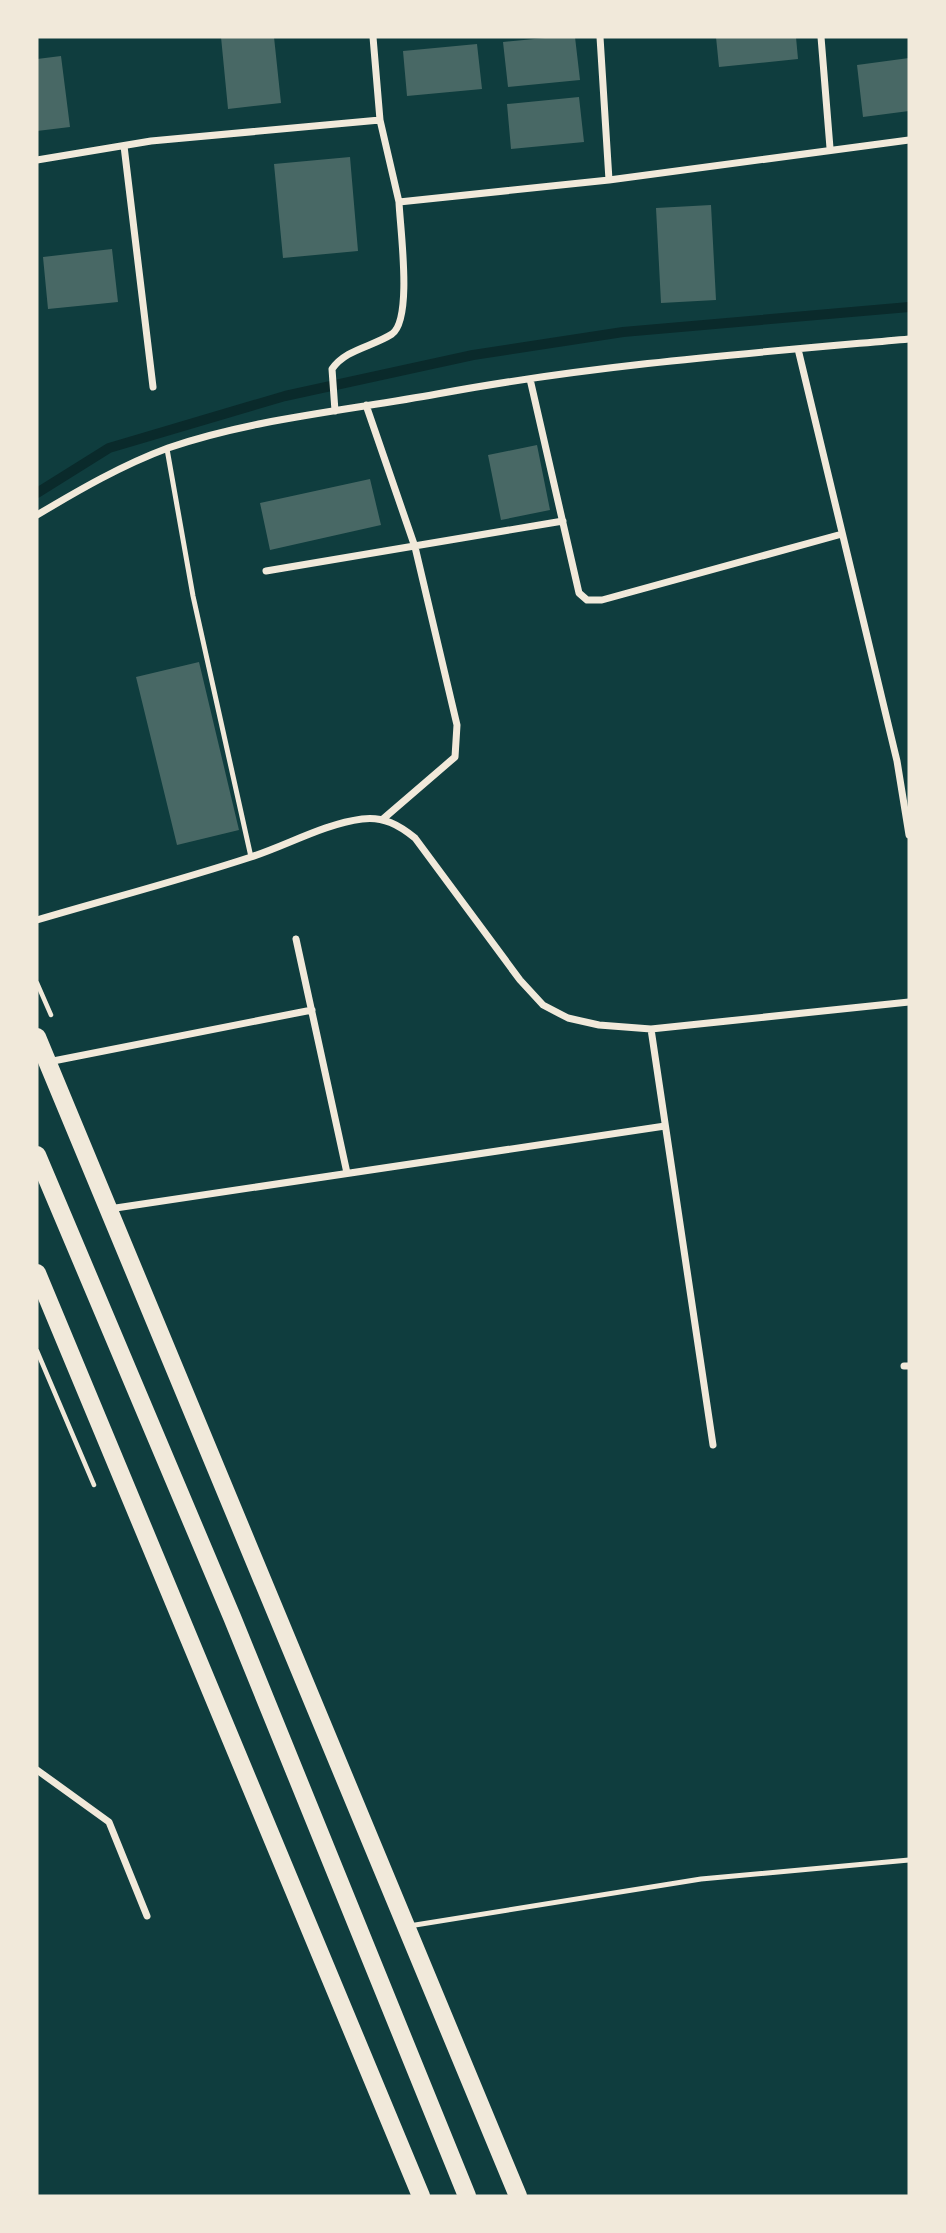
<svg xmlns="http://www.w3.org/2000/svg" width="946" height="2233" font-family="'PT Sans Narrow',sans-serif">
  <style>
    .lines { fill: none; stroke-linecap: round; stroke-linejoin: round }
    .stream { stroke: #0a2a2b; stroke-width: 10 }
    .building { fill: #486865 }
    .path { stroke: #f1e9da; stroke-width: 4.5 }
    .service { stroke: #f1e9da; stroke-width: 5 }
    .minor { stroke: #f1e9da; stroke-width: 7 }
    .primary { stroke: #f1e9da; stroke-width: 18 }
  </style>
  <rect width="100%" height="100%" fill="#0f3d3e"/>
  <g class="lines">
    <path class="stream" d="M37 493 109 448 285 396 473 355 623 332 909 307"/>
  </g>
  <path class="building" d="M221 37H274L281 103 228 109Z
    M555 37H575L580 80 508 87 503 42Z
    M716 37H796L798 59 719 67Z
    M477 44 482 89 407 96 403 51Z
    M61 56 70 127 37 131V59Z
    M909 58V111L863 117 857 65Z
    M579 97 584 142 511 149 507 104Z
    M350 157 358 251 283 258 274 164Z
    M711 205 716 300 661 303 656 208Z
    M112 249 118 302 48 309 43 257Z
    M537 445 550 510 501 520 488 455Z
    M370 479 381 525 270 550 260 503Z
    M199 662 239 830 177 845 136 677Z"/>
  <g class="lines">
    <path class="path" d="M37 983 51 1015
      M37 1351 94 1485"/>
    <path class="service" d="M167 449 193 596 251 857
      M409 1926 701 1879 909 1860"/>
    <path class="minor" d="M600 37 609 180
      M821 37 830 148
      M380 120 399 202 609 180 909 140
      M124 146 153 387
      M37 160 151 141 380 120 373 37
      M798 349 897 761 909 835
      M530 379 579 593 587 600H602L842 534
      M366 405 415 547 457 725 455 757 383 819
      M335 411 332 369C346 349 372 347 392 334 413 319 400 228 399 202
      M37 515C79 490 122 465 168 448 252 419 350 410 437 394 593 365 751 353 909 339
      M266 571 563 521
      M37 920C108 899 181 880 251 857 288 845 324 824 362 819 383 816 399 825 415 838L520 980 543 1005 568 1018 599 1025 651 1029 909 1002
      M296 939 347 1173
      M651 1029 713 1445
      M48 1062 312 1010
      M109 1209 665 1126
      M904 1366H909
      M37 1770 109 1822 147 1916"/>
    <path class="primary" d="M37 1037 518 2196
      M37 1155 232 1617 467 2196
      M37 1273 421 2196"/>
  </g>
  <rect width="946" height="2233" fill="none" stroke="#f1e9da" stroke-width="77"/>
</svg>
